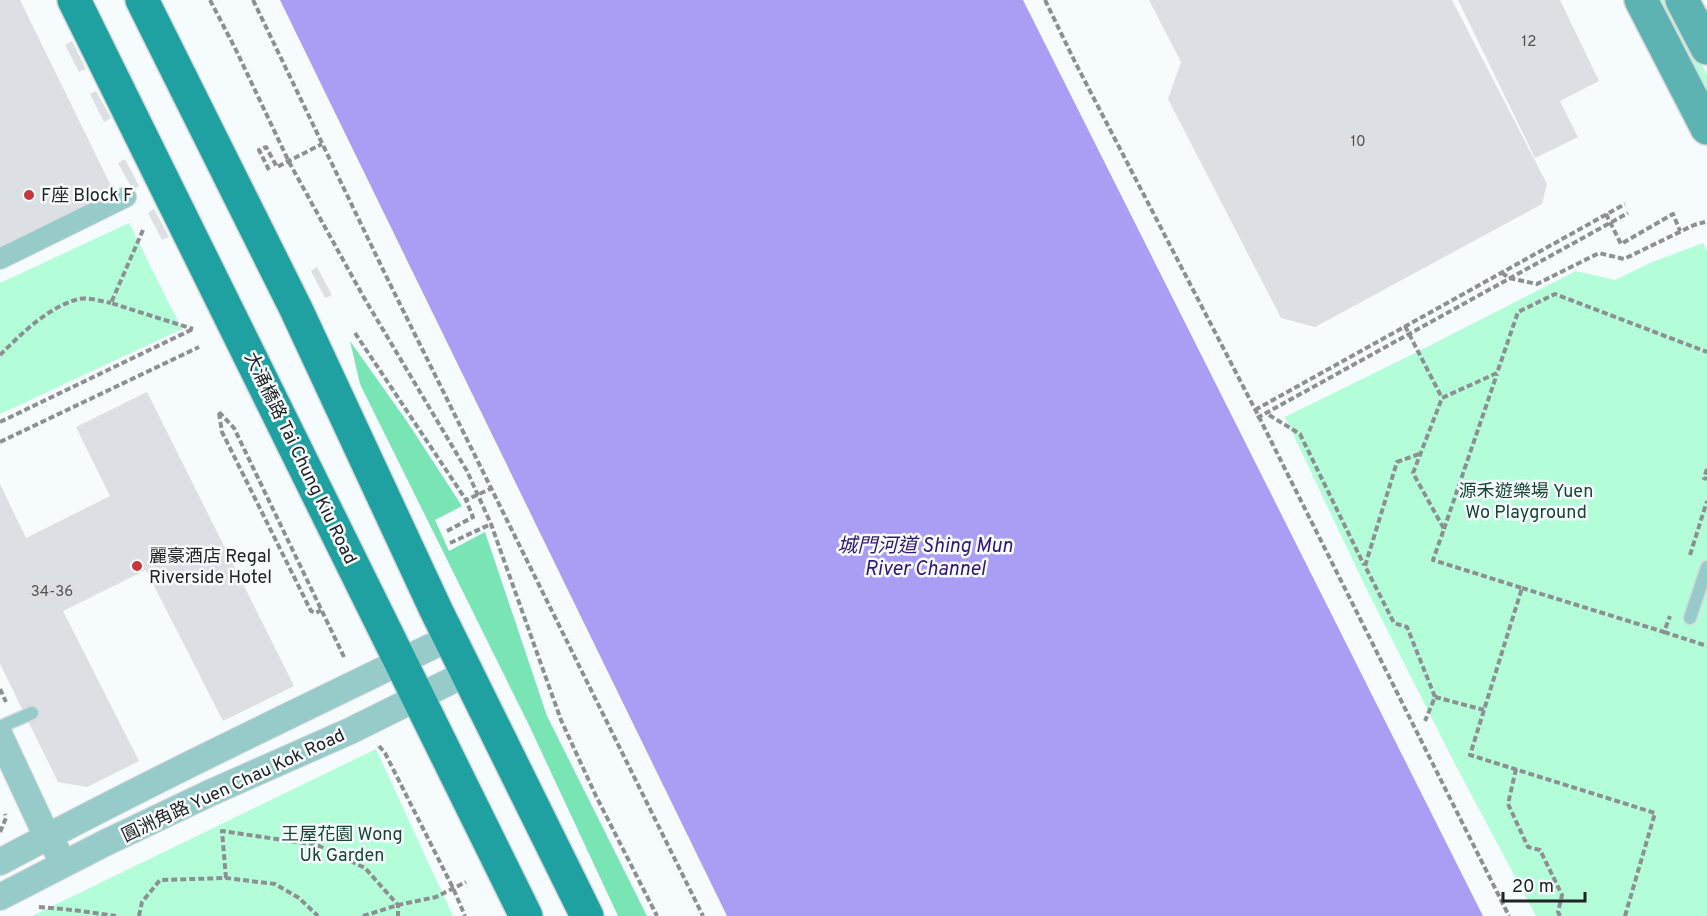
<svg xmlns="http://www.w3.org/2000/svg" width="1707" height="916" font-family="Overpass,'Noto Sans TC',sans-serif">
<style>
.green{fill:#b4fdd9}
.forest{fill:#79e5b5}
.water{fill:#a99ef4}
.building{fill:#dcdfe3}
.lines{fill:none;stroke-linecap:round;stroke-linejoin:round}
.service-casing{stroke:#d4d8da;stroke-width:15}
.pedestrian-casing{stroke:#d4d8da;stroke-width:22}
.minor-casing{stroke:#d4d8da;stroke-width:28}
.secondary-casing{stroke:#d4d8da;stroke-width:36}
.primary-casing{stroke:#d4d8da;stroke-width:36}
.path{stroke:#8d9092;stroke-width:4;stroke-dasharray:6 3;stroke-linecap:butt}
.service{stroke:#96cbca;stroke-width:12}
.pedestrian{stroke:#96cbca;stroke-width:20}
.minor{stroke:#96cbca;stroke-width:26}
.secondary{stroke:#5db3b2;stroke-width:33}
.primary{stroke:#1ea1a0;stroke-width:33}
.poi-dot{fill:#c6373b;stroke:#f6fbfd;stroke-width:2}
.labels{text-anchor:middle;stroke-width:5;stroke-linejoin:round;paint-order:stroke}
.number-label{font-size:15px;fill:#505254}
.poi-label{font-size:18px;fill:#222324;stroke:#f6fbfd;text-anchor:start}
.street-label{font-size:18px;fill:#222324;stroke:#f6fbfd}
.park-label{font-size:18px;fill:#184633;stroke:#f6fbfd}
.water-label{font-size:20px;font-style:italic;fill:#351577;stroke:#f6fbfd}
</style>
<rect width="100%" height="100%" fill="#f6fbfd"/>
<!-- green -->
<g class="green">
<path d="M1658 0H1668L1707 75V95Z"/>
<path d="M129 223 182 329 0 414V283Z"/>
<path d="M1703 243 1707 251V916H1536L1455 764 1365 586 1285 417 1419 351 1576 271 1615 280 1650 263Z"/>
<path d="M376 749 453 916H32Z"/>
</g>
<!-- forest -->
<path class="forest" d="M350 341 406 420 462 506 435 520 449 551 485 532 547 716 647 916H618L528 723 360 384Z"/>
<!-- water -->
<path class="water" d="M280 0H1023L1483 916H727Z"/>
<!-- building -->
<g class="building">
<path d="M0 0H20L114 192 0 250Z"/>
<path d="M1149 0H1452L1547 184 1542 204 1315 327 1281 318 1168 99 1181 62Z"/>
<path d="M1458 0H1560L1599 81 1560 101 1578 137 1535 158Z"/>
<path d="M72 41 86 69 79 72 65 45Z"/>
<path d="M96 91 111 118 104 122 90 94Z"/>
<path d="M125 159 139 186 133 190 118 163Z"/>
<path d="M154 209 169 237 162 240 148 213Z"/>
<path d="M317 267 332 295 325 298 311 271Z"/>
<path d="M147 392 294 686 223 721 146 570 63 611 139 761 87 787 58 782 0 664V484L26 538 110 496 76 427Z"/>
</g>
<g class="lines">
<!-- service casing -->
<g class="service-casing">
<g id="service">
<path d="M1690 618 1707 567"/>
<path d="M0 727 32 713"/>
</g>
</g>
<!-- pedestrian casing -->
<g class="pedestrian-casing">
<path id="pedestrian" d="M0 259 126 197"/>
</g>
<!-- minor casing -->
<g class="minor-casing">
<g id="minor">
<path d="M0 736 41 824 57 851"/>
<path d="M0 862C147 783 299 711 449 638"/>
<path d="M0 897 105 843 210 793 350 731 467 673"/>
</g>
</g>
<!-- secondary casing -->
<g class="secondary-casing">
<g id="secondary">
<path d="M1641 0 1707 128"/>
<path d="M1682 0 1707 48"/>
</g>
</g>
<!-- primary casing -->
<g class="primary-casing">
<g id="primary">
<path d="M74 0 526 916"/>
<path d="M142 0 296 309 436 610 587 916"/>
</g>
</g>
<!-- path -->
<g class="path">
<path d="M210 0 236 50 289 162 363 296 467 471 491 524 561 720 596 796 657 916"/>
<path d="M253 0 388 280 703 916"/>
<path d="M1045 0 1075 62 1259 417 1509 916"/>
<path d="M269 170 259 150 266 147 277 167 322 144"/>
<path d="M1606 214 1621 244 1673 214 1680 231"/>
<path d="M143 230 111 303 193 329"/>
<path d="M1502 273 1509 278 1537 284 1599 253 1624 259 1694 225 1705 222"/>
<path d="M1405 326 1442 398"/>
<path d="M355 333 466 500"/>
<path d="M0 355C21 334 47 308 78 299 87 297 101 301 111 303"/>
<path d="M1255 410 1625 204"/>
<path d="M219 412 234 428 345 659"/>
<path d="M219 413 222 432 308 605 311 611 316 613 321 610"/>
<path d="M1269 415 1300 434 1364 565"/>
<path d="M1257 418 1628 213"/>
<path d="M0 422 193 329"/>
<path d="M0 442 199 347"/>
<path d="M1419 454 1397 462 1365 566 1394 623 1407 627 1435 697 1425 721"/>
<path d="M1707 469 1704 478 1707 479"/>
<path d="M1444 529 1497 374"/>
<path d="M447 531 473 517 466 500 490 489"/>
<path d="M450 543 491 524"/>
<path d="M1690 555 1707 501"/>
<path d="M1522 588 1664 632 1670 616"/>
<path d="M1664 632 1707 646"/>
<path d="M0 689 6 702"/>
<path d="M1435 697 1484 710"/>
<path d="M379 746 385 753 453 888 465 916"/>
<path d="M1516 769 1508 804 1528 847 1540 850 1562 895 1558 912 1560 916"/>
<path d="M0 832 6 818 5 814"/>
<path d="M226 878 222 831 317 845 365 868 398 905V916"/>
<path d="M39 907 73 910 116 916"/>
<path d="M139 916 142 902 160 880 226 878 275 884 299 898 318 916"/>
<path d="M363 916 398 905 436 897 466 882"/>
<path d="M1625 916 1655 813 1470 755 1522 588 1433 560 1444 529 1413 473 1442 398 1497 373 1518 312 1555 294 1707 352"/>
</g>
<!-- service -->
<use href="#service" class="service"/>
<!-- pedestrian -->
<use href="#pedestrian" class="pedestrian"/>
<!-- minor -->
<use href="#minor" class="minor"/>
<!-- secondary -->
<use href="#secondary" class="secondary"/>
<!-- primary -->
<use href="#primary" class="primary"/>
</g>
<!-- markers -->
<g class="poi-dot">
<circle cx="29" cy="195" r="6"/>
<circle cx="137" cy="566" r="6"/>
</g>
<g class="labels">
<!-- number labels -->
<g class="number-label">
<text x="1529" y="46">12</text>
<text x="1358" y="146">10</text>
<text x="52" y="596">34-36</text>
</g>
<!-- poi labels -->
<g class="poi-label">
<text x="41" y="201">F座 Block F</text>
<text x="149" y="562">麗豪酒店 Regal<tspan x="149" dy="21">Riverside Hotel</tspan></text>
</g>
<!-- street labels -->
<g class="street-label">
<text transform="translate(301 458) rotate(64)" y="6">大涌橋路 Tai Chung Kiu Road</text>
<text transform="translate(233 785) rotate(-25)" y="6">圓洲角路 Yuen Chau Kok Road</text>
</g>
<!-- park labels -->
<g class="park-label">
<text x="1526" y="497">源禾遊樂場 Yuen<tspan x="1526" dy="21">Wo Playground</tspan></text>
<text x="342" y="840">王屋花園 Wong<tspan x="342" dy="21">Uk Garden</tspan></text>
</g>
<!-- water labels -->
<g class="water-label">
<text x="925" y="552">城門河道 Shing Mun<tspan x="925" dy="23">River Channel</tspan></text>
</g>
</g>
<!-- scale -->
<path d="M1503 892v9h82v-9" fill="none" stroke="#222324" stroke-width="3"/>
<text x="1512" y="892" font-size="18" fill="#222324" stroke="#f6fbfd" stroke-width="4.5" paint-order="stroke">20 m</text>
</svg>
